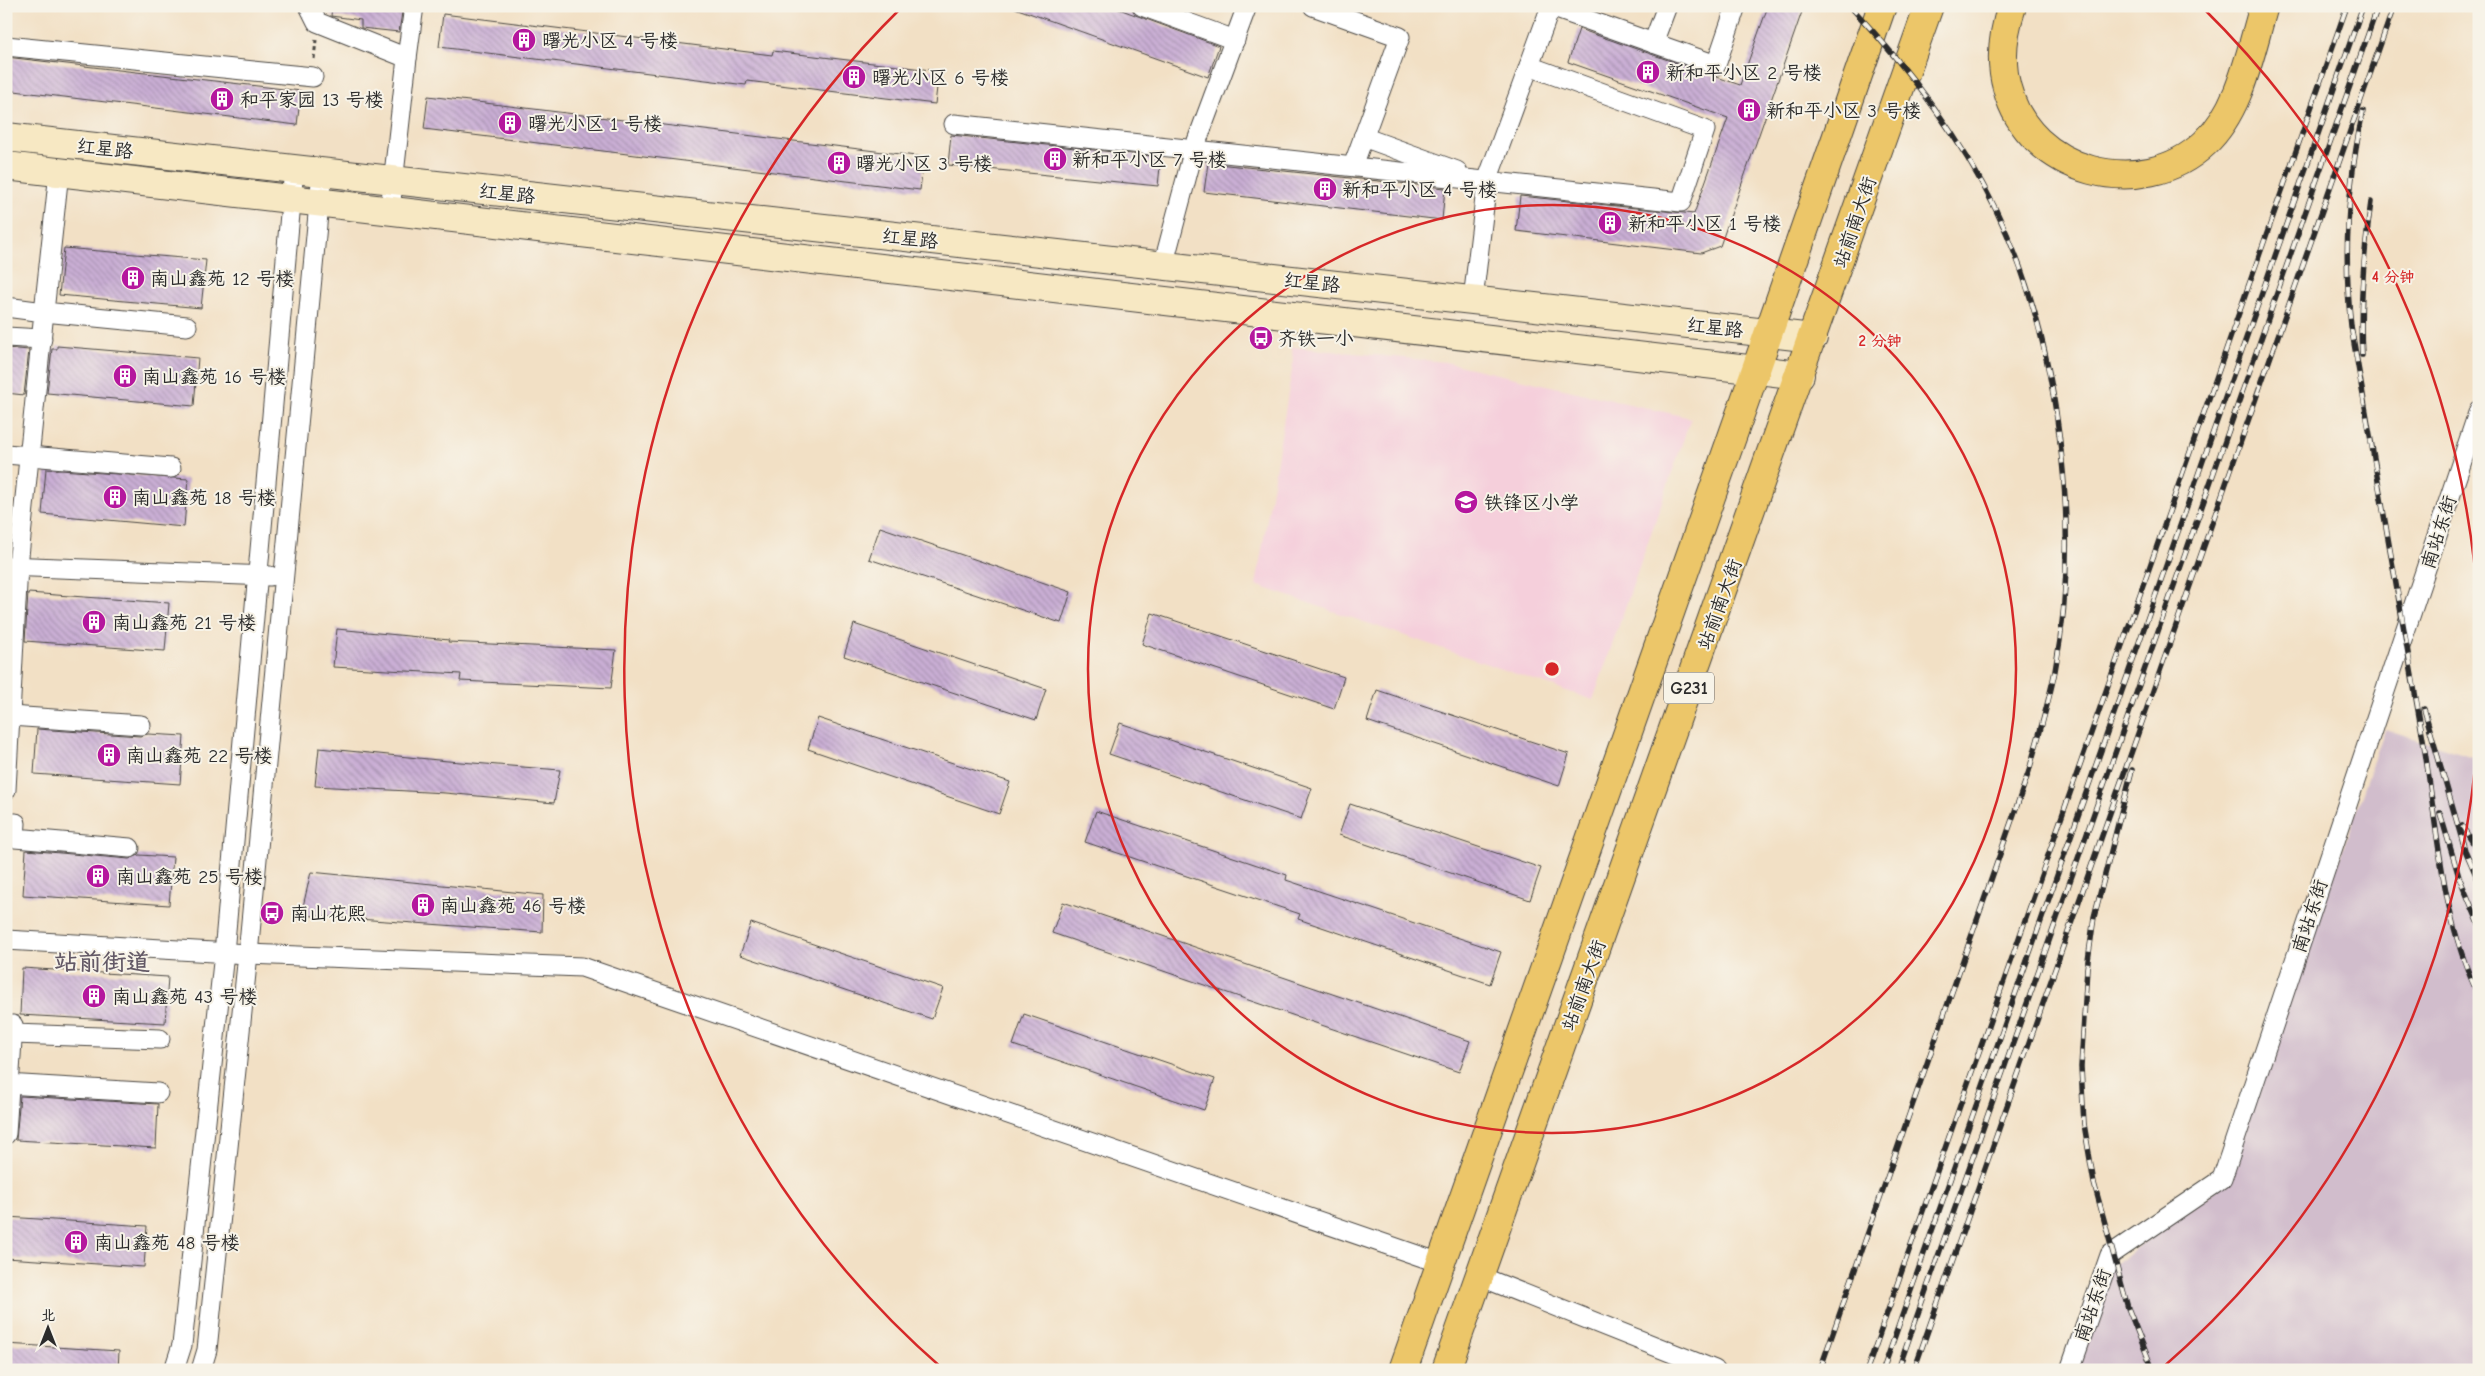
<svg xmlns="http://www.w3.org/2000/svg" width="2485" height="1376" font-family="'Comic Neue','LXGW WenKai TC',sans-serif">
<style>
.built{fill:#f5cfdb}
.industrial{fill:#d1bdcc}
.building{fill:url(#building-back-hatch)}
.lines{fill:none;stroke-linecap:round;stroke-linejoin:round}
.street-casing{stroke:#494642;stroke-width:21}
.secondary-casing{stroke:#494642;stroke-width:30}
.primary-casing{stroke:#494642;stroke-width:30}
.highway-casing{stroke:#494642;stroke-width:30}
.path{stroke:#494642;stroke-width:3;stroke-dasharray:4 4;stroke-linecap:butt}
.street{stroke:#fff;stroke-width:19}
.secondary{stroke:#f7e8c3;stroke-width:28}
.primary{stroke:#ecc669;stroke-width:28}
.highway{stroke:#ecc669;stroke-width:28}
.rail-casing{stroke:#2b2b2b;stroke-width:5.5}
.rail{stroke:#f7f3e8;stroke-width:4;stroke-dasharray:11;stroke-linecap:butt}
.ring{fill:none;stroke:#d62828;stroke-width:2.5}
.labels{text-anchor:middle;stroke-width:4;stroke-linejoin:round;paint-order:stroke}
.shield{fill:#f7f3e8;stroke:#686764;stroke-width:1}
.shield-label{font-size:18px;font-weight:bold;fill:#2b2b2b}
.poi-label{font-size:19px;fill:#2b2b2b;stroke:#f7f3e8;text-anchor:start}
.street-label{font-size:19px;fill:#2b2b2b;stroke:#f7f3e8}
.district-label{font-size:24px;font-weight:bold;fill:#635966;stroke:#f7f3e8}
.centre{fill:#d62828;stroke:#f7f3e8;stroke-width:2.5}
.ring-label{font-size:15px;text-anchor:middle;font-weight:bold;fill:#d62828;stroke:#f7f3e8;stroke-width:4;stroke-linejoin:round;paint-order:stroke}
</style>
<defs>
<pattern id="building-back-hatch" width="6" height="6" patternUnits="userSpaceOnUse" patternTransform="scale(1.25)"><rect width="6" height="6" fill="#caafd5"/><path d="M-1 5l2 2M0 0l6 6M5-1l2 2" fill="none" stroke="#a48fad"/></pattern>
</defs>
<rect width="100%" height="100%" fill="#f7f3e8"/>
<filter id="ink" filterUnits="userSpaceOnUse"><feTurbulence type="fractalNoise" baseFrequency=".02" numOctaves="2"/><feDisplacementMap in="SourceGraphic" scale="10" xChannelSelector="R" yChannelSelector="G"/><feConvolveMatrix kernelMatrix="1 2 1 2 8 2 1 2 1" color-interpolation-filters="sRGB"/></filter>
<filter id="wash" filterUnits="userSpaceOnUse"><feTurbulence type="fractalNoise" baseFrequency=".0096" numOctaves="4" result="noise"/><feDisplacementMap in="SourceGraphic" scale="20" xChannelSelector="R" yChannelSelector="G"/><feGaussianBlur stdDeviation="1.12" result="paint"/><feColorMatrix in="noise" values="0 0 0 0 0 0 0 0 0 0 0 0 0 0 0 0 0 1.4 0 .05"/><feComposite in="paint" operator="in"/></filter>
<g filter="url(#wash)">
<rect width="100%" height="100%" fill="#f2e0c5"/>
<!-- built -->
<path class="built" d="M1292 347 1445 362 1691 418 1593 700 1256 585 1293 364Z"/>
<!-- industrial -->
<path class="industrial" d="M2385 729 2476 758 2479 770V1370H2077L2111 1267 2225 1183Z"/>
<g id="blocks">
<!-- building -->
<g class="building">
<path d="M332 6H403L399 32 361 28V20L331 16Z"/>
<path d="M1015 6H1111L1219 46 1208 77 1015 8Z"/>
<path d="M1768 6H1804L1720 246 1701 253 1516 231 1520 196 1694 214 1728 118 1568 62 1579 29 1740 85Z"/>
<path d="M443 14 772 55 773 51 939 71 935 104 747 81 746 85 439 47Z"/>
<path d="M6 57 301 91 297 125 6 90Z"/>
<path d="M428 96 924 157 920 190 424 129Z"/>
<path d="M951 135 1161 157 1158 186 948 165Z"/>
<path d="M1208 163 1445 188 1442 220 1204 192Z"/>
<path d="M64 248 206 260 201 308 59 295Z"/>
<path d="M57 346 198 358 194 406 47 393 52 349H57Z"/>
<path d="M6 348 29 350 24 395 6 393Z"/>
<path d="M46 469 188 479 184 527 42 514Z"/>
<path d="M880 527 1071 592 1061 623 869 559Z"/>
<path d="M28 593 169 603 165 651 25 641Z"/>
<path d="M1152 613 1344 677 1334 709 1142 644Z"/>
<path d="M854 624 1046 689 1036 720 844 656Z"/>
<path d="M337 629 449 640 448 642 616 650 611 688 460 681 461 674 333 667Z"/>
<path d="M1377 690 1569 754 1559 786 1367 721Z"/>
<path d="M818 718 1010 782 999 814 808 749Z"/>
<path d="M1120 723 1312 788 1301 819 1109 754Z"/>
<path d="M37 729 140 736 148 734 184 736 180 784 34 774Z"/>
<path d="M319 748 448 761 560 770 554 803 445 793 315 786Z"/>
<path d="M1350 804 1541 868 1530 900 1339 835Z"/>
<path d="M1096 811 1287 875 1286 880 1501 952 1490 984 1298 919 1300 914 1085 842Z"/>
<path d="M26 850 129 859 139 855 173 857 169 905 23 895Z"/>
<path d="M311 872 543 895 542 932 301 915Z"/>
<path d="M1063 902 1470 1041 1459 1072 1052 933Z"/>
<path d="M751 923 943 988 932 1019 740 955Z"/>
<path d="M22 968 168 977 165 1023 20 1015Z"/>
<path d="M1024 1014 1215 1079 1204 1110 1013 1045Z"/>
<path d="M20 1096 158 1104 156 1148 16 1140Z"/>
<path d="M7 1217 147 1226 144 1267 6 1258Z"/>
<path d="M6 1344 119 1351 118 1370H6Z"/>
</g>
</g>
</g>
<g filter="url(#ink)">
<use href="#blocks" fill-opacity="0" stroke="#494642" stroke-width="1"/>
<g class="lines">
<!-- street casing -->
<g class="street-casing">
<g id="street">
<path d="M309 6 317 22 407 58 390 210"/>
<path d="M1142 6 1235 40"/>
<path d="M1313 6 1400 37 1353 166"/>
<path d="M1551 7 1716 65 1736 6"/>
<path d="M1653 43 1667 6"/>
<path d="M6 46 313 77"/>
<path d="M407 58 414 6"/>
<path d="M954 124 1681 202 1705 130 1529 66"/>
<path d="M1363 137 1457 171"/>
<path d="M59 172 44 312 187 326"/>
<path d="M1163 266 1194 149 1247 6"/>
<path d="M1473 300 1487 181 1551 6"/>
<path d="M6 307 44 312 18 566 6 790"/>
<path d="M6 337 42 339"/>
<path d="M6 454 171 468"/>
<path d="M6 566 270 576"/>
<path d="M10 716 141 725"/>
<path d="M6 823H16L15 838 130 848"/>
<path d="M6 940 248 954 582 967 1440 1263"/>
<path d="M13 1034 160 1039"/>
<path d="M6 1084 158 1093"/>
<path d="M6 1134 13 1025H10"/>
<path d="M1479 1276 1715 1370"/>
<path d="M174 1370 182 1345 224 953 294 169"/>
<path d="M201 1370 207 1350 248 954 322 172"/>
<path d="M2070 1370 2110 1255 2222 1179 2479 410"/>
</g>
</g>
<!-- secondary casing -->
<g class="secondary-casing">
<g id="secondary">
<path d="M6 137 1813 338"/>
<path d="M6 166 1800 375"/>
</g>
</g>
<!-- primary casing -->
<g class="primary-casing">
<path id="primary" d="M2012 6C2003 33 1999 60 2007 88 2029 173 2142 203 2205 143 2241 109 2250 52 2264 6"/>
</g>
<!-- highway casing -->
<g class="highway-casing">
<g id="highway">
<path d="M1403 1370 1756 369 1882 6"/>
<path d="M1446 1370 1929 6"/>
</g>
</g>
<!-- path -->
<path class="path" d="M314 59 316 40"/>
<!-- street -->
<use href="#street" class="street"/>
<!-- secondary -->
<use href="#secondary" class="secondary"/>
<!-- primary -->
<use href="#primary" class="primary"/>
<!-- highway -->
<use href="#highway" class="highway"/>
<!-- rail casing -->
<g class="rail-casing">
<g id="rail">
<path d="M2363 111C2348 182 2343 253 2351 326 2374 464 2400 601 2423 739 2437 822 2441 920 2479 996"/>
<path d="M2362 355C2359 303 2364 252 2371 202"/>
<path d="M2424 709 2465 850 2479 882"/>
<path d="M2132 770 2094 917 2087 968 2081 1067 2084 1124 2094 1183 2128 1308 2153 1370"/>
<path d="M2440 813 2459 877 2479 924"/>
<path d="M2462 826 2479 852"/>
<path d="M1820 1370 2029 771C2038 738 2048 705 2055 671 2082 528 2059 338 1995 208 1959 135 1906 66 1850 6"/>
<path d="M1867 1370 2347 6"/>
<path d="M1883 1370 2363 6"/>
<path d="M1898 1370 2378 6"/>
<path d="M1914 1370 2394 6"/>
</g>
</g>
<!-- rail -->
<use href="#rail" class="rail"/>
</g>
</g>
<!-- distance rings -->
<g class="ring">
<circle cx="1552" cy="669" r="464"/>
<path d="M2479 718A928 928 0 0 1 2161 1369M943 1369A928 928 0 0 1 902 7M2202 7A928 928 0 0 1 2479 620"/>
</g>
<!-- icons -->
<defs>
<g id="building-disc" transform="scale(1.25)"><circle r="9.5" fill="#b5179e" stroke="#f7f3e8"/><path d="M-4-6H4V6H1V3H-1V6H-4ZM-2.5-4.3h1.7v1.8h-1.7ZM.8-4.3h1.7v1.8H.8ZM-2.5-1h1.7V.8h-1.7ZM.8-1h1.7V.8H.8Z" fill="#fff"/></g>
<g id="bus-disc" transform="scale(1.25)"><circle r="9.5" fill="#b5179e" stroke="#f7f3e8"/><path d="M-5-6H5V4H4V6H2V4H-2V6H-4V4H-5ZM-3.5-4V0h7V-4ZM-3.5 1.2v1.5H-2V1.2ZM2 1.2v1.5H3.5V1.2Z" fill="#fff"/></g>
<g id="school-disc" transform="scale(1.25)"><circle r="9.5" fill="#b5179e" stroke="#f7f3e8"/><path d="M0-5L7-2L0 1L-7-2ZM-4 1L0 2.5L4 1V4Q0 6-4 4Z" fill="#fff"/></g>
</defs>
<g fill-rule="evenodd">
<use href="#building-disc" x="524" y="40"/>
<use href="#building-disc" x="1648" y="72"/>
<use href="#building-disc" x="854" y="77"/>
<use href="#building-disc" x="222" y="99"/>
<use href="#building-disc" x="1749" y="110"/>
<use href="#building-disc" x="510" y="123"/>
<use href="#building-disc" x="1055" y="159"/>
<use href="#building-disc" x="839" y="163"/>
<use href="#building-disc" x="1325" y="189"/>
<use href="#building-disc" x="1610" y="223"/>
<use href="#building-disc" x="133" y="278"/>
<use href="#bus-disc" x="1261" y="338"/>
<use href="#building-disc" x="125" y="376"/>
<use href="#building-disc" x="115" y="497"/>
<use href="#school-disc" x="1466" y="502"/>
<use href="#building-disc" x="94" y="622"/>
<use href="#building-disc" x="109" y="755"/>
<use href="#building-disc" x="98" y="876"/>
<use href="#building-disc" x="423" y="905"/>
<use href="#bus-disc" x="272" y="913"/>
<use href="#building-disc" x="94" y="996"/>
<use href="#building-disc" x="76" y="1242"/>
</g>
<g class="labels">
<!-- shield labels -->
<rect class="shield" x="1664" y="672.5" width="50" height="31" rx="4"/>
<g class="shield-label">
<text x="1689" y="694">G231</text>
</g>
<!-- poi labels -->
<g class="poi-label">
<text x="542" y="47">曙光小区 4 号楼</text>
<text x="1666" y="79">新和平小区 2 号楼</text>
<text x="872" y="84">曙光小区 6 号楼</text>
<text x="240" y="106">和平家园 13 号楼</text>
<text x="1766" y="117">新和平小区 3 号楼</text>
<text x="528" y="130">曙光小区 1 号楼</text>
<text x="1072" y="166">新和平小区 7 号楼</text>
<text x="856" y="170">曙光小区 3 号楼</text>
<text x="1342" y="196">新和平小区 4 号楼</text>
<text x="1628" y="230">新和平小区 1 号楼</text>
<text x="150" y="285">南山鑫苑 12 号楼</text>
<text x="1278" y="345">齐铁一小</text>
<text x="142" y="383">南山鑫苑 16 号楼</text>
<text x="132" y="504">南山鑫苑 18 号楼</text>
<text x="1484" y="509">铁锋区小学</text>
<text x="112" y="629">南山鑫苑 21 号楼</text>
<text x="126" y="762">南山鑫苑 22 号楼</text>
<text x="116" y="883">南山鑫苑 25 号楼</text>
<text x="440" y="912">南山鑫苑 46 号楼</text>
<text x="290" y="920">南山花熙</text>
<text x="112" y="1003">南山鑫苑 43 号楼</text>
<text x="94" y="1249">南山鑫苑 48 号楼</text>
</g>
<!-- street labels -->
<g class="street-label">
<text transform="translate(105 148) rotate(6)" y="7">红星路</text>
<text transform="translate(507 193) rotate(6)" y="7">红星路</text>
<text transform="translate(1854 222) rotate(-71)" y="7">站前南大街</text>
<text transform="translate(910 238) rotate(6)" y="7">红星路</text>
<text transform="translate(1312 282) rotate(6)" y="7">红星路</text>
<text transform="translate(1715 327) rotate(6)" y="7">红星路</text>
<text transform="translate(2438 532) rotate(-72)" y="7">南站东街</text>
<text transform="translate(1719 604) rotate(-70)" y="7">站前南大街</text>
<text transform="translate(2309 916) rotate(-72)" y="7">南站东街</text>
<text transform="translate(1583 985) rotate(-70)" y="7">站前南大街</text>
<text transform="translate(2092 1305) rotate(-71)" y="7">南站东街</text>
</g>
<!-- district labels -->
<g class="district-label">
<text x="102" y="970">站前街道</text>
</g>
</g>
<circle cx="1552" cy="669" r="8" class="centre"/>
<g class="ring-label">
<text x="2393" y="282">4 分钟</text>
<text x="1880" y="346">2 分钟</text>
</g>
<!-- margin -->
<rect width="2485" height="1376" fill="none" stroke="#f7f3e8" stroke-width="25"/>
<!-- north arrow -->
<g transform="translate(48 1328)" stroke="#f7f3e8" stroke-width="4" paint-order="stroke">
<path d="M0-4L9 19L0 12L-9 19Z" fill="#2b2b2b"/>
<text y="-8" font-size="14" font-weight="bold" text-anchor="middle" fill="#2b2b2b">北</text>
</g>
</svg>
